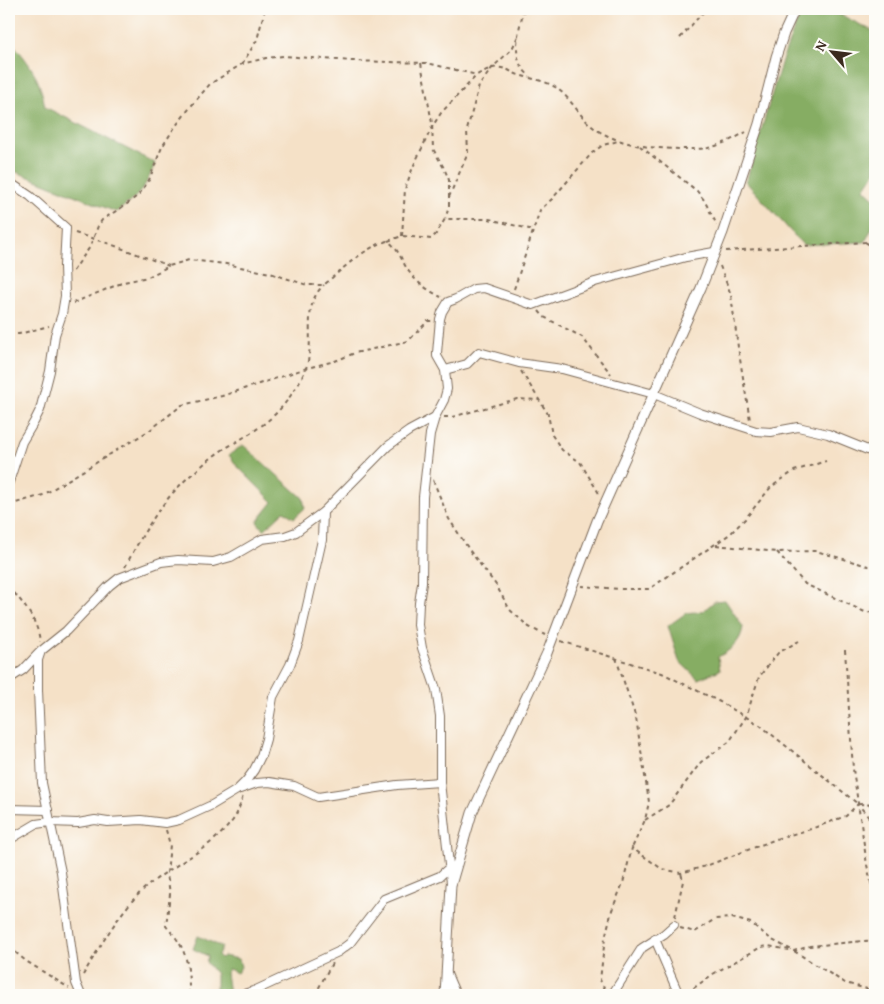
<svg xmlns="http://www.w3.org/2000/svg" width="884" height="1004" font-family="'Gentium Book Plus',serif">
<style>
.forest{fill:#86ad63;stroke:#606c40}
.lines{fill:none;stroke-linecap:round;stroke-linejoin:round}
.minor-casing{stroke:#7c6a59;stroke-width:10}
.tertiary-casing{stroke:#7c6a59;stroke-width:11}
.path{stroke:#7c6a59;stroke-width:2;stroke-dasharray:4 4;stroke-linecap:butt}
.minor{stroke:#fff;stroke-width:8}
.tertiary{stroke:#fff;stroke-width:9}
</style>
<rect width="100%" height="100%" fill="#fdfcf7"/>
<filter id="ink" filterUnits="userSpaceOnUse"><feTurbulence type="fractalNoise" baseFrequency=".02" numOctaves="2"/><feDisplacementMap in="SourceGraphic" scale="10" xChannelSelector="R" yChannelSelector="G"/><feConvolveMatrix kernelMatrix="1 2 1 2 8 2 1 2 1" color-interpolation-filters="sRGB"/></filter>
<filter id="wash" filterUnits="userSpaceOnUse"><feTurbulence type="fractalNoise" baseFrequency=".0096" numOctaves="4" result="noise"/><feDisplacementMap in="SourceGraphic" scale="20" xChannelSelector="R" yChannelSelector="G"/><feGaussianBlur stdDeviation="1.12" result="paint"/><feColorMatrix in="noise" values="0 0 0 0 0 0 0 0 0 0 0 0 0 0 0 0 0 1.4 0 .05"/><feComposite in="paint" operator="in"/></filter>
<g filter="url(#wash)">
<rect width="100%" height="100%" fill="#f5e1c7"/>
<!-- forest -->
<g class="forest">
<path d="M802 9H836L835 12 875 32V172L864 189 875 199V222L865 242 803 245 746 182 782 60Z"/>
<path d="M9 40C29 61 40 78 45 107L155 163C146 188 138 197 116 212L9 169Z"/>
<path d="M243 445 303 498 305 508 294 518 284 511 264 530 257 522 273 502 237 466 229 455Z"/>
<path d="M725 600 743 627C741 642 731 650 718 657L720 670 698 679 679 661 668 626 686 613 703 611 715 601Z"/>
<path d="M198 936 222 947 218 955 221 958 223 956 239 959 241 967 237 973 229 969 226 973 229 994H216V974L206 962 208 956 193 949Z"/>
</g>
</g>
<g filter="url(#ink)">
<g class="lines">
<!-- minor casing -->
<g class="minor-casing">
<g id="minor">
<path d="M9 182 30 196 66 228 64 266 65 296 62 314 55 335 50 371 40 410 34 422 22 442 9 482"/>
<path d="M445 370 467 364 479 352 519 363 562 369 654 394 700 413 756 431 771 432 798 427 828 434 875 453"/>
<path d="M9 679 23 670 39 653"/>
<path d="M240 789 257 783 269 782 294 786 318 797 397 785 440 782"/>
<path d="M9 809 48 810"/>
<path d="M9 840 36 824 50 822 78 823 95 820 108 822 141 820 165 823 179 820 212 805 237 790 246 781 254 770 261 756 266 739 273 697 290 665 299 641 322 540 323 512 388 446 409 431 435 417"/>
<path d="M451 883 440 782V716L436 689 422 648 418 625 419 603 422 583 423 497 430 434 435 417 444 400 447 389 445 370 437 356V353L440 319 442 312 448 302 456 299 474 289 484 288 533 305 595 282 686 257 714 252"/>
<path d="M655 939 679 995"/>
<path d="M447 974 456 995"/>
<path d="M81 995 76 983 61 872 42 783 38 690V660L41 651 66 631 109 586 119 578 161 562 178 560 213 562 231 557 262 539 285 536 296 532 323 512"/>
<path d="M241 995 256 990 338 952 350 943 384 899 440 876 451 866"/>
<path d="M612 995 642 948 664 934 674 925"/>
</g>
</g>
<!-- tertiary casing -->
<g class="tertiary-casing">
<path id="tertiary" d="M445 995 451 885 472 813 547 653 597 521 701 288 723 232 759 124 776 57 784 33 795 9"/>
</g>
<!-- path -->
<g class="path">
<path d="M524 9C520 25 513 48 520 64 522 69 527 73 530 77"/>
<path d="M680 38 706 9"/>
<path d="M421 63 432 123 433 149 444 168 449 180V207L445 219"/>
<path d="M242 64 257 40 265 9"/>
<path d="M640 146 697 191 704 200 717 225"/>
<path d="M449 197 468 153 467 130 479 86 492 68 512 49 518 36"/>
<path d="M75 233 110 244 169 266"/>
<path d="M402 236 405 189 413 167 432 127 441 113 477 75"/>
<path d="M388 241 402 236 431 239 436 234 445 219H489L533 230"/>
<path d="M865 242 875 248"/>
<path d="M726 251 865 242 875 239"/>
<path d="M720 266 731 295 738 347 750 420"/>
<path d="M73 271 90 247 98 226 102 220 130 202 140 193 149 180 162 147 175 127 192 105 210 84 242 64 266 58 283 56 352 61 427 63 477 75C486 70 495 65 505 69 510 70 514 74 519 75 531 79 544 80 555 87 572 98 580 119 597 130 624 147 658 149 689 149 695 149 702 149 708 148 721 145 734 139 746 132"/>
<path d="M514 289 540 210 552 199 592 153 603 145 618 141"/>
<path d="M73 303 124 282 148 277 169 266 189 260 226 264 270 273 307 285H324C343 268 363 249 387 241 398 246 402 263 410 273 418 284 430 291 441 297"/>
<path d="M539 311 544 317 582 337 611 374"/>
<path d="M9 334H19L49 326"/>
<path d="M521 371 548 414 552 435 562 450 580 462 600 495"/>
<path d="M444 417H452L517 399 539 400"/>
<path d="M433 480 449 519 470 551 496 585 510 610 529 627 545 635"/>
<path d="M9 505 43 495 150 430 182 405 222 396 307 368 335 361 355 353 408 341 428 321H433"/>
<path d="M716 545 777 552 816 551 875 568"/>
<path d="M777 552 805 584 867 613 875 610"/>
<path d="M125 567C145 530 163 497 197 470 205 463 214 455 224 449 251 433 273 422 291 395 296 387 303 377 306 368 316 341 300 306 324 285"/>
<path d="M581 586 620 589H649L730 534 745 519 771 487 794 471 826 461"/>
<path d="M9 587C23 603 38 620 40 642"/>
<path d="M561 641 662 673 720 702 760 725 858 804 875 805"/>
<path d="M845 650 853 769 867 865 875 900"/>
<path d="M616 658 636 718 649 802 645 820 632 848"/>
<path d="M645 820 669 805 701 762 729 742 746 717 759 677 778 653 799 641"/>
<path d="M166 830 170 845 167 873 170 894 166 926C169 930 173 934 176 938 189 956 189 974 189 995"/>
<path d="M675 917 683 881 681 873"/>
<path d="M680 928 695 932 715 919 732 918 751 923 772 940 794 951 845 983 867 989 875 995"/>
<path d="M9 947 26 961 69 988"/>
<path d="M83 975C98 950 114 921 134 899 162 867 207 855 233 820 238 814 240 804 243 796"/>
<path d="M605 989 600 980 605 938 612 910 623 883 632 848 662 869 681 873 706 866 779 838 811 829 846 816 858 804 875 825"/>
<path d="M687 993 713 974 761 947 768 946 794 951 810 946 875 940"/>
<path d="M315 995 332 963"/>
</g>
<!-- minor -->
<use href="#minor" class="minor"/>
<!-- tertiary -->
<use href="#tertiary" class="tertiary"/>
</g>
</g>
<!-- margin -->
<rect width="884" height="1004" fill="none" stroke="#fdfcf7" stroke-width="30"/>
<!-- north arrow -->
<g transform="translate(832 52) rotate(298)" stroke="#fdfcf7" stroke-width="4" paint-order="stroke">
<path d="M0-4L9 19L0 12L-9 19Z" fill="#3b2a1e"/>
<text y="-8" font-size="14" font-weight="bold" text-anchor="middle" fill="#3b2a1e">N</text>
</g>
</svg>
